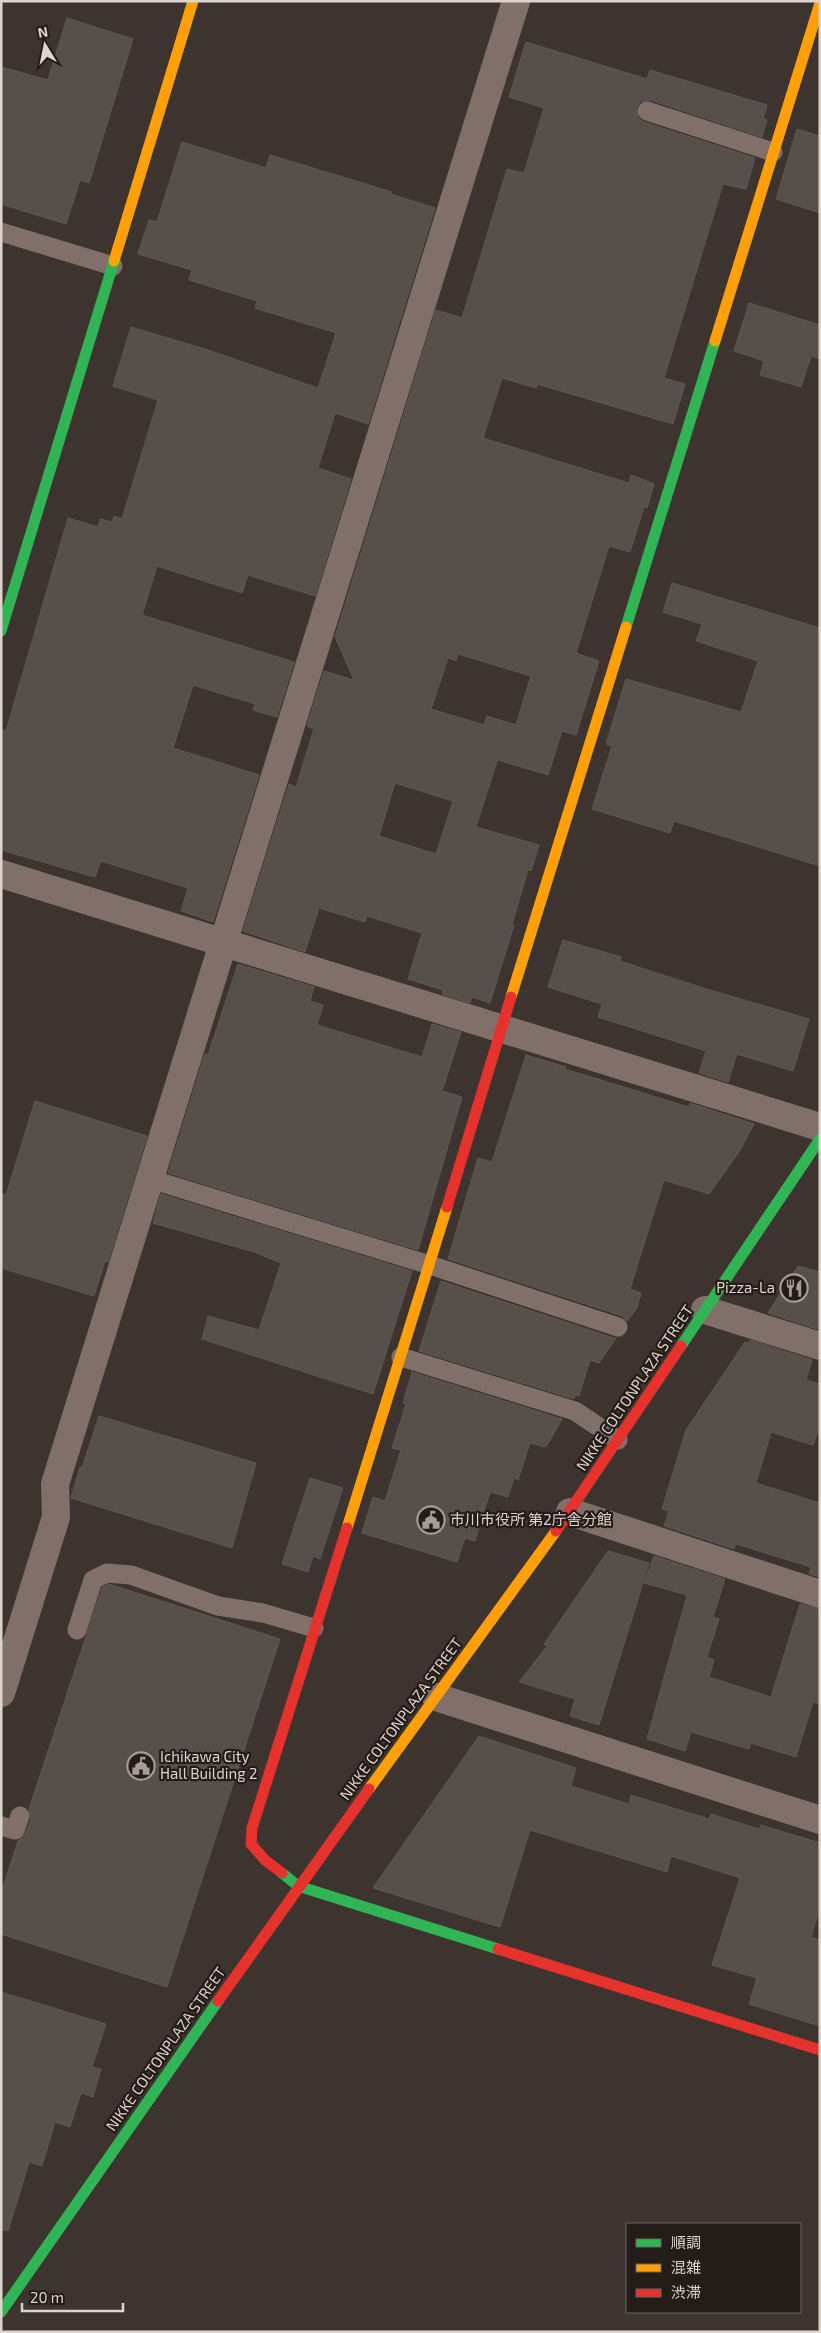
<svg xmlns="http://www.w3.org/2000/svg" width="821" height="2333" font-family="'Exo 2','Noto Sans JP',sans-serif">
<style>
.building{fill:#564f4a;stroke:#5f5852;fill-rule:evenodd}
.lines{fill:none;stroke-linecap:round;stroke-linejoin:round}
.lane{stroke:#807069;stroke-width:19}
.street{stroke:#807069;stroke-width:28}
.fast{stroke:#30b455;stroke-width:11}
.slow{stroke:#ff9f0a;stroke-width:11}
.jam{stroke:#e5322d;stroke-width:11}
.labels{text-anchor:middle;stroke-width:4.5;stroke-linejoin:round;paint-order:stroke}
.poi-label{font-size:15px;fill:#dfd3ce;stroke:#241c18;text-anchor:start}
.street-label{font-size:15px;fill:#dfd3ce;stroke:#241c18}
</style>
<rect width="100%" height="100%" fill="#3e342f"/>
<!-- building -->
<g class="building">
<path d="M67 18 133 39 89 183 80 180 66 224 1 204V67L48 80Z"/>
<path d="M526 42 647 79 650 70 767 105 763 119 767 120 762 137 650 100 640 102 636 108 638 118 644 122 755 158 746 189 723 184 664 378 685 384 673 424 537 384 536 388 502 378 483 438 629 483 631 475 654 484 647 508 644 507 630 552 609 546 576 653 599 661 576 735 562 731 548 775 498 760 497 761 476 827 539 845 531 871 528 870 512 924 514 925 490 1003 472 997 470 1003 442 994 443 990 408 979 422 933 367 916 365 922 319 908 305 952 243 931 289 784 296 787 314 729 307 726 324 671 354 680 335 637 436 310 462 318 507 169 524 173 544 108 509 97ZM458 654 531 676 516 725 487 716 484 725 431 709 448 658 456 661ZM395 783 453 801 436 854 379 836Z"/>
<path d="M797 129 820 136V213L776 199Z"/>
<path d="M182 142 266 168 270 155 392 192 391 194 435 208 368 424 335 413 318 468 351 479 315 596 248 575 242 593 157 566 142 615 294 662 277 717 253 710 255 704 193 685 173 748 259 775 213 922 181 911 188 888 101 861 95 877 1 850V730L6 731 68 518 98 527 100 519 112 522 114 516 122 519 158 400 113 386 131 327 208 350 318 388 336 333 255 308 257 301 189 280 192 270 138 254 149 220 157 222Z"/>
<path d="M749 303 820 325V359L811 356 801 387 760 375 764 361 734 351Z"/>
<path d="M672 583 820 628V866L674 821 670 833 592 809 612 746 606 744 626 679 741 712 758 661 696 641 702 624 663 612Z"/>
<path d="M563 940 621 957 620 961 700 987 809 1019 793 1071 737 1054 728 1082 699 1073 706 1051 598 1017 602 1004 548 987Z"/>
<path d="M238 964 314 987 310 1001 323 1005 317 1025 422 1057 432 1024 461 1032 442 1091 462 1097 418 1250 168 1173 205 1054 208 1055Z"/>
<path d="M526 1055 566 1067 565 1069 689 1107 690 1103 754 1124 739 1152 709 1194 664 1180 630 1289 641 1293 637 1308 627 1321 622 1316 448 1259 478 1158 492 1162Z"/>
<path d="M35 1101 147 1136 108 1262 105 1261 94 1296 1 1268V1194L6 1195Z"/>
<path d="M161 1194 412 1271 373 1394 202 1339 208 1316 259 1330 281 1263 254 1252 153 1223Z"/>
<path d="M798 1266 820 1272V1330L768 1313Z"/>
<path d="M441 1281 614 1338H616L599 1363 590 1360 579 1396 576 1395 574 1399 419 1351Z"/>
<path d="M750 1340 812 1360 806 1380 820 1384V1425L813 1445 771 1432 756 1483 820 1503V1577L809 1574 811 1567 736 1544 734 1549 664 1526 669 1511 662 1509 686 1430 745 1342 749 1343Z"/>
<path d="M412 1372 562 1419 546 1447 530 1443 518 1480 514 1478 508 1497 490 1492 475 1541 465 1538 457 1562 362 1533 373 1497 385 1501 401 1450 392 1448 406 1404 403 1403Z"/>
<path d="M99 1416 256 1463 232 1548 71 1498 80 1467 82 1468Z"/>
<path d="M310 1478 343 1488 320 1559 313 1556 308 1572 282 1564Z"/>
<path d="M608 1551 649 1563 599 1725 570 1716 575 1699 519 1682 547 1646 544 1644Z"/>
<path d="M654 1556 725 1579 713 1617 719 1619 707 1657 714 1660 709 1677 771 1697 800 1604 820 1609V1704L813 1702 796 1757 751 1743 749 1749 691 1732 685 1751 647 1739 687 1595 644 1583Z"/>
<path d="M109 1584 280 1639 167 1987 1 1934V1893L18 1841 25 1834 31 1820 29 1809 102 1588Z"/>
<path d="M479 1736 576 1768 571 1786 629 1804 631 1795 709 1819 711 1814 759 1829 761 1825 820 1843V1908L811 1937 820 1940V2026L749 2004 757 1978 712 1965 740 1878 671 1856 667 1872 530 1830 500 1927 373 1888Z"/>
<path d="M1 1992 106 2024 92 2067 101 2069 93 2097 81 2093 70 2127 55 2122 42 2166 29 2162 8 2231 1 2230Z"/>
</g>
<g class="lines">
<!-- lane -->
<g class="lane">
<path d="M647 111 773 152"/>
<path d="M1 232 113 266"/>
<path d="M150 1179 430 1265 618 1327"/>
<path d="M401 1357 575 1411 618 1440"/>
<path d="M77 1630 93 1580 107 1573 131 1575 218 1606 263 1613 314 1628"/>
<path d="M1 1826 15 1830 20 1816"/>
</g>
<!-- street -->
<g class="street">
<path d="M1 874 820 1127"/>
<path d="M705 1310 820 1346"/>
<path d="M570 1512 820 1594"/>
<path d="M1 1693 56 1517 55 1484 516 1"/>
<path d="M436 1697 820 1820"/>
</g>
<!-- fast -->
<g class="fast">
<path d="M626 627 715 341"/>
<path d="M1 631 114 261"/>
<path d="M681 1346 820 1139"/>
<path d="M282 1873 298 1886 498 1949"/>
<path d="M1 2312 218 2001"/>
</g>
<!-- slow -->
<g class="slow">
<path d="M114 261 193 1"/>
<path d="M715 341 820 3"/>
<path d="M511 997 626 627"/>
<path d="M347 1528 447 1207"/>
<path d="M369 1789 556 1531"/>
</g>
<!-- jam -->
<g class="jam">
<path d="M447 1207 511 997"/>
<path d="M556 1531 681 1346"/>
<path d="M282 1873 265 1860 251 1844 252 1828 347 1528"/>
<path d="M498 1949 820 2050"/>
<path d="M218 2001 369 1789"/>
</g>
</g>
<!-- icons -->
<defs>
<g id="restaurant-ring" transform="scale(1.4375)"><circle r="9.5" fill="#241c18" stroke="#a79b96" stroke-width="1.5"/><path d="M-5-6h1v4h1v-4h1v4h1v-4h1v5L-1.5 .5V6h-2V.5L-5-1ZM5-6V6H3V1.5H1.5Q1.5-4 5-6Z" fill="#a79b96"/></g>
<g id="civic-ring" transform="scale(1.4375)"><circle r="9.5" fill="#241c18" stroke="#a79b96" stroke-width="1.5"/><path d="M-.6-6.5H3V-4.5H.6V-3L4-1V1h2V6H-6V1h2V-1L-.6-3ZM-1.2 2.5V6h2.4V2.5Z" fill="#a79b96"/></g>
</defs>
<g fill-rule="evenodd">
<use href="#restaurant-ring" x="794" y="1288"/>
<use href="#civic-ring" x="431" y="1520"/>
<use href="#civic-ring" x="141" y="1766"/>
</g>
<g class="labels">
<!-- poi labels -->
<g class="poi-label">
<text x="775" y="1293" text-anchor="end">Pizza-La</text>
<text x="450" y="1525">市川市役所 第2庁舎分館</text>
<text x="160" y="1762">Ichikawa City<tspan x="160" dy="17">Hall Building 2</tspan></text>
</g>
<!-- street labels -->
<g class="street-label">
<text transform="translate(635 1388) rotate(-56)" y="5">NIKKE COLTONPLAZA STREET</text>
<text transform="translate(401 1719) rotate(-54)" y="5">NIKKE COLTONPLAZA STREET</text>
<text transform="translate(166 2049) rotate(-55)" y="5">NIKKE COLTONPLAZA STREET</text>
</g>
</g>
<!-- border -->
<rect width="821" height="2333" fill="none" stroke="#dfd3ce" stroke-width="5"/>
<!-- legend -->
<rect x="626" y="2223" width="175" height="90" fill="#241c18" stroke="#6f6561"/>
<rect x="636" y="2239" width="25" height="8" fill="#30b455" stroke="#6f6561"/>
<text x="671" y="2248" font-size="15" fill="#dfd3ce">順調</text>
<rect x="636" y="2264" width="25" height="8" fill="#ff9f0a" stroke="#6f6561"/>
<text x="671" y="2273" font-size="15" fill="#dfd3ce">混雑</text>
<rect x="636" y="2289" width="25" height="8" fill="#e5322d" stroke="#6f6561"/>
<text x="671" y="2298" font-size="15" fill="#dfd3ce">渋滞</text>
<!-- north arrow -->
<g transform="translate(45 45) rotate(350)" stroke="#241c18" stroke-width="4" paint-order="stroke">
<path d="M0-4L9 19L0 12L-9 19Z" fill="#dfd3ce"/>
<text y="-8" font-size="14" font-weight="bold" text-anchor="middle" fill="#dfd3ce">N</text>
</g>
<!-- scale -->
<path d="M22 2303v8h101v-8" fill="none" stroke="#dfd3ce" stroke-width="2.5"/>
<text x="30" y="2303" font-size="15" fill="#dfd3ce" stroke="#241c18" stroke-width="4" paint-order="stroke">20 m</text>
</svg>
